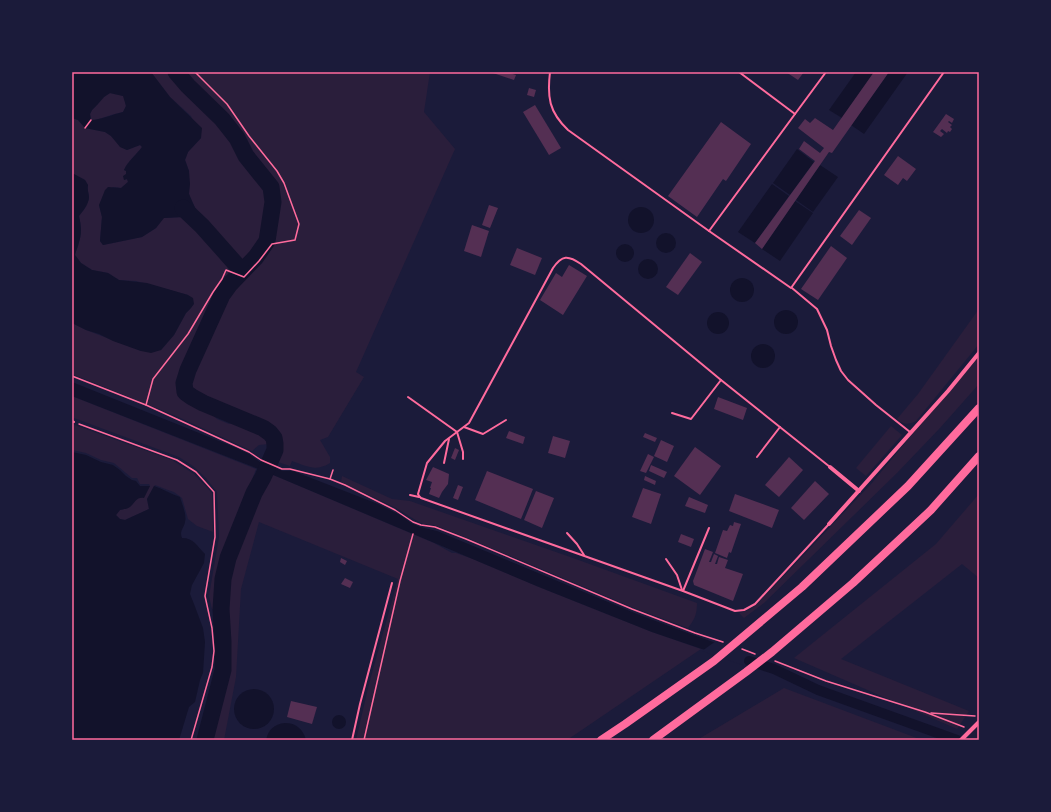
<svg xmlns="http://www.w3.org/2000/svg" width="1051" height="812" font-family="'Public Sans',sans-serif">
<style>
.green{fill:#2a1e3b}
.water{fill:#12122b;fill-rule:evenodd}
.pier{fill:#1b1b3a}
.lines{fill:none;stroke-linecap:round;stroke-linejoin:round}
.canal{stroke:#12122b;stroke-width:10}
.river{stroke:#12122b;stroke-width:17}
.building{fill:#542f53}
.path{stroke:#ff6b9d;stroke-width:1.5}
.service{stroke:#ff6b9d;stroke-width:2}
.minor{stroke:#ff6b9d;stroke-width:4}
.motorway{stroke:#ff6b9d;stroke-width:8}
.neatline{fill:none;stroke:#ff6b9d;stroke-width:1.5}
</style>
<rect width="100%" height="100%" fill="#1b1b3a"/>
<!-- green -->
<g class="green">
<path d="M151 72H174L186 86 221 119 235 138 244 157 269 188 271 202 265 240 254 257 242 268 201 221 192 201 189 194V171L185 160 188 152 201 138 191 116 170 97Z"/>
<path d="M179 72H430L424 112 455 149 356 372 364 377 328 437 320 440 330 457V463C316 472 306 466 292 461L290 466 275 461 280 445 274 433 260 423 222 409 193 396 187 391 185 382 223 297 231 285 256 259 268 242 275 202 273 187 247 154 238 137 223 117 189 84Z"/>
<path d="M110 93 124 96 126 106 123 112 111 115 96 120H91L90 114 92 110 97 105 104 97Z"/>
<path d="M72 118 78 120 85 128 105 132 111 136 121 147 127 150 140 145 142 147C136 155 128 161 124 170L126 171V174L124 180 127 179 128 182 121 188 113 187 99 205 102 217 100 241 103 245 142 237 156 228 163 218 183 217 192 224 199 227 239 271 228 282 218 300 188 365 181 384 184 394 194 402 204 407 217 419 229 424 236 422 257 427 266 433 272 442 269 444 259 445 252 451 176 416 72 374V323L86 330 141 351 161 350 174 335 186 313 191 308 188 295 136 281 119 280 108 273 92 270 81 263 75 255C76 250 78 247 79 242 82 233 81 225 79 216 83 211 88 205 89 198 89 193 87 190 88 185L85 180 72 173Z"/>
<path d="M979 309V344L916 421C908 425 904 425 897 419L918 394Z"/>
<path d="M979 357V384L940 428 897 473 764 603 744 618 739 613 749 610 755 606 872 483 918 427Z"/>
<path d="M72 396 256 469 237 520 227 554 220 582 219 604 217 610 212 609 209 596 219 537 217 492 206 478 193 466 179 457 74 418 72 410Z"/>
<path d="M72 424 172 460 194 474 212 493 213 532 197 526 188 519 182 498 174 492 168 490 155 485 147 499 149 509 125 520 120 519 116 515 120 510C131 508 129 506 136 500 140 495 145 491 150 486L149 484H140L137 478H132L114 463 101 460 86 453 72 450Z"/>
<path d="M891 426 902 435 866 476 856 468Z"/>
<path d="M271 474 434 543 452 553H456L473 559 539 587 652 632 701 649 567 740H356L369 684 398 579 259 522 241 589 236 677 224 740H207L224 670V644L222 608 224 579 229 559 242 526Z"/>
<path d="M342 476 392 499 410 501 573 558 697 603C697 614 695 619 688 628L634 608 465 537 434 525 423 524 414 519 396 508 341 482Z"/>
<path d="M979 494V578L962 564 841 659 969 711 957 729 794 658 936 544Z"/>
<path d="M784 688 922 740H697Z"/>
</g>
<!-- water -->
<g class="water">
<path d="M72 72H151L170 97 202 128 201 138 188 152 185 160 189 171 190 184 189 194 192 201 201 221 199 227 193 224 183 217 164 218 156 228 142 237 103 245 100 241 102 217 99 205 105 190 108 187 121 188 128 182 127 179 124 180 123 176 126 174V171L124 170C128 161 136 155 142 147L140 145 127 150 120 147 111 136 105 132 85 128 78 120 72 118ZM110 93 123 96 126 106 123 112C114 114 100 120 91 120L90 114 92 110 97 105 104 97Z"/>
<path d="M856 72H874L842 118 829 110Z"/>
<path d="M889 72H908L864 134 851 125Z"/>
<path d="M797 149 814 162 790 195 773 183Z"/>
<path d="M820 165 838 177 813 212 796 200Z"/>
<path d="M72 173 85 180 88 185C87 191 89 193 89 198 88 205 83 211 79 216 81 225 82 233 79 242 78 247 76 250 75 255L81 263 92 270 108 273 119 280 147 283 188 295 193 298 194 304 191 308 186 313 174 335 161 350 151 353 141 351 113 341 99 334 86 330 72 323Z"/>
<path d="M772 184 789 196 755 243 738 232Z"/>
<path d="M795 201 813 213 780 261 762 249Z"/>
<circle cx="641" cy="220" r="13"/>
<circle cx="666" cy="243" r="10"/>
<circle cx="625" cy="253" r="9"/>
<circle cx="648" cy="269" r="10"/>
<circle cx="742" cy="290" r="12"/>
<circle cx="786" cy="322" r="12"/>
<circle cx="718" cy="323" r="11"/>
<circle cx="763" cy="356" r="12"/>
<path d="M72 382 234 447 249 454 260 462 283 471H293L378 504 400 515 411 523 420 527 437 531 637 614 685 632 761 659 752 666 652 632 539 587 271 474 72 396Z"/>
<path d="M72 452 86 455 101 462 113 465 120 470 126 476 132 480 136 481 140 486H150L144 498C136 497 136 502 130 507 127 509 124 509 120 510L116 515 120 519 125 520 149 509 147 499 154 486C163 489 171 494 180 497 182 504 187 515 185 522 184 528 179 531 182 538 194 538 197 546 205 554L204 563 192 585 190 594 194 604 203 628 205 642 203 673 200 680 195 702 189 707 179 740H72Z"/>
<circle cx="254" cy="709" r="20"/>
<circle cx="339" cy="722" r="7"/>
<path d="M285 723C296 723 303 729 306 740H266C268 730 274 724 285 723Z"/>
</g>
<!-- pier -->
<path class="pier" d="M716 641 762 657 751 668 702 651Z"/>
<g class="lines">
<!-- canal -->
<path class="canal" d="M749 661 774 669 818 690 957 740"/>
<!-- river -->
<g class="river">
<path d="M176 72 188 86 222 119 237 138 246 156 271 187 273 202 267 241 256 257 230 284 222 295 188 370 184 383 185 392 192 397 203 403 263 428 270 433 274 438 275 444V450L263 477 254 493 228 558 223 579 221 609 223 642V670L205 740"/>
<path d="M183 208 202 226 242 271"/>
</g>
</g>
<!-- building -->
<g class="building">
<path d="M493 72H506L516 75 514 80 493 73Z"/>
<path d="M786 72H804L798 80Z"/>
<path d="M874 72H889L832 153 829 152 762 249 755 243 815 161 799 149 804 141 820 153 824 148 798 128 805 119 810 123 815 118 833 130Z"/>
<path d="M529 88 536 90 534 97 527 95Z"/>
<path d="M535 105 561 148 549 155 523 112Z"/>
<path d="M946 114 954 119 952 123 949 121 948 122 952 125 950 127 952 129 950 132 948 131 947 133 942 129 940 131 944 134 941 137 933 132Z"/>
<path d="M721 122 751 144 726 181 723 179 697 217 668 196Z"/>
<path d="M898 156 916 169 907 181 903 178 898 185 884 175Z"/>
<path d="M489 205 498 208 490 228 482 225Z"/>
<path d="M859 210 871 218 852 245 840 236Z"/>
<path d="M472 225 489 231 481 257 464 251Z"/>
<path d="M831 246 847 258 818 300 801 289Z"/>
<path d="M517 248 542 258 535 275 510 265Z"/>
<path d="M690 253 702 262 678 295 666 287Z"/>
<path d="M569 265 587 276 563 315 540 300 556 273 562 277Z"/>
<path d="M718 397 747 408 743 420 714 409Z"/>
<path d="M509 431 525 437 523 444 506 438Z"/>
<path d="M645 433 657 438 655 442 643 437Z"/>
<path d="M553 436 570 441 565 458 548 453Z"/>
<path d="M661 440 674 446 667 462 654 456Z"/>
<path d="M695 447 721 466 700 495 674 476Z"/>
<path d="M455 448 459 450 455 460 451 458Z"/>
<path d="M648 454 654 457 646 473 640 471Z"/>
<path d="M789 457 803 470 779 497 765 485Z"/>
<path d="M651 465 667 472 664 478 649 471Z"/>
<path d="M433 467 449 474 448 484 442 492 439 498 429 494 431 488H430L432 482 426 480Z"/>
<path d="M487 471 533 489 521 519 475 500Z"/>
<path d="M645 476 656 481 655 485 644 480Z"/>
<path d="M815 481 829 494 804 520 791 508Z"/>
<path d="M458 485 463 487 458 500 453 498Z"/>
<path d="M643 488 661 494 651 524 632 517Z"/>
<path d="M536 491 554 498 542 528 524 520Z"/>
<path d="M735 494 779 510 772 528 729 511Z"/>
<path d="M689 497 708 505 705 513 685 506Z"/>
<path d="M734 522 741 524 731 553 729 552 727 558 715 553 723 530 727 531 730 525 733 526Z"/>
<path d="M681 534 694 539 691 547 678 542Z"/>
<path d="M705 549 713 552 709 562H711L714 554 718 556 715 564H717L719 557 728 560 725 568 743 574 733 601 694 585 693 581Z"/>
<path d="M341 558 347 561 345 565 340 562Z"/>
<path d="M345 578 353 582 350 588 341 584Z"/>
<path d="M291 701 317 707 312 724 287 717Z"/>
</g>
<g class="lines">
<!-- path -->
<g class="path">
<path d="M85 128 91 120"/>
<path d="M72 376 146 405 249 452 261 460 282 469H290L330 479 345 485 395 510 413 522 421 525 435 527 466 539 632 609 695 633 723 642"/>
<path d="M146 405 153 379 188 334 213 292 222 279 226 270 244 277 259 261 272 244 295 240 299 224 284 183 277 171 249 136 227 104 195 72"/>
<path d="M79 424 177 460 196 472 214 492 215 537 205 596 212 628 214 651 212 667 191 740"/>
<path d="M330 479 333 470"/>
<path d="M742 649 755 654"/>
<path d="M775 661 826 681 925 712 964 727"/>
<path d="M931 713 975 716"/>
<path d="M364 740 400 581 413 534"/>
</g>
<!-- service -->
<g class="service">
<path d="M550 72C547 97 549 112 568 130L709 231 791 288 944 72"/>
<path d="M739 72 795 114"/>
<path d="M709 231 795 114 826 72"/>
<path d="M792 288 817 309 827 330 831 346 836 360 841 371 848 380 876 405 910 432"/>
<path d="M408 397 457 432 463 452V459"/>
<path d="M672 413 691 419 721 380"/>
<path d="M72 421 74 422"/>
<path d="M464 427 483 434 506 420"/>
<path d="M757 457 780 427"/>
<path d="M444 463 449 439"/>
<path d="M410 495 419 497"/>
<path d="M829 524 755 604 744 610 735 611 683 591 421 498 419 496 418 494 427 463 445 441 469 423 553 268C562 255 568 255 581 264L721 380 830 467"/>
<path d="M567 533 577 544 584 555"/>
<path d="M666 559 677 575 682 590"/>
<path d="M683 591 709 528"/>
<path d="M352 740 360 704 392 583"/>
</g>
<!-- minor -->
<g class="minor">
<path d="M830 467 859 491"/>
<path d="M829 524 948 391 979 353"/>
<path d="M961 740 979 722"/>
</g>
<!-- motorway -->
<g class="motorway">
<path d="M601 740 625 724 714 661 802 587 908 486 979 408"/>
<path d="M653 740 746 672 772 652 853 583 931 510 979 456"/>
</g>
</g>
<!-- border -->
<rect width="1051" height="812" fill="none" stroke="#1b1b3a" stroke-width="146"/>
<rect x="73" y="73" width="905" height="666" class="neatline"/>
</svg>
